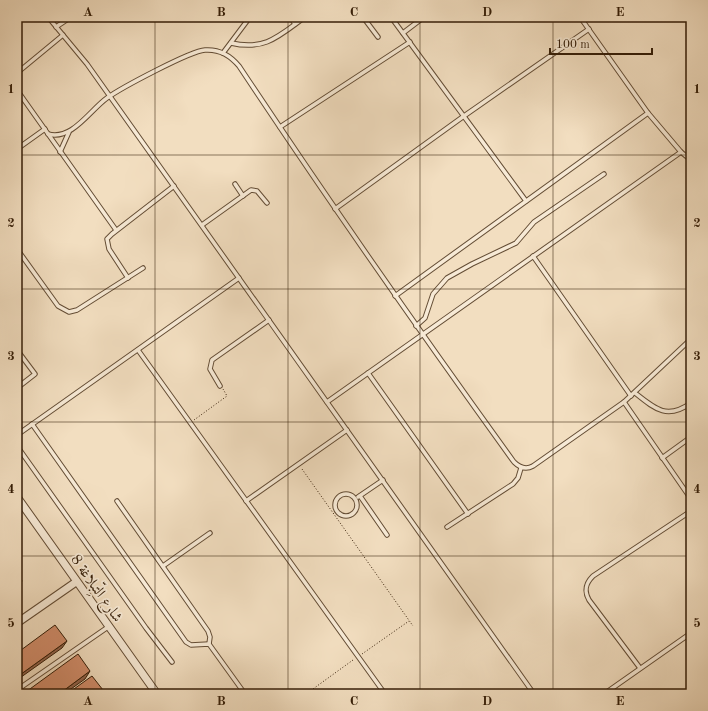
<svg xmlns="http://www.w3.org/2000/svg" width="708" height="711" font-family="'Old Standard TT',Amiri,serif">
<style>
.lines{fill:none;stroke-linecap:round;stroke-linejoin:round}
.service-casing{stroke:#644d35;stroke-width:5.5}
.minor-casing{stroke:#644d35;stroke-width:9}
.path{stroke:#341d07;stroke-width:1;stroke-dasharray:1 2;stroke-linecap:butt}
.service{stroke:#f7ead6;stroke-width:3.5}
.minor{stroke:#f7ead6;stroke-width:7}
.shaded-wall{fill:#92634b;stroke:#341d07}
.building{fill:#d18d6b;stroke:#341d07}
.grid{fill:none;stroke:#341d07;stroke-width:1;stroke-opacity:0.55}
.labels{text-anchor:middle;stroke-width:3.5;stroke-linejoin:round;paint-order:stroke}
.street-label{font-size:15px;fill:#341d07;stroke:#f7ead6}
.neatline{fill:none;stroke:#341d07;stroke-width:1.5}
.grid-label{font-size:13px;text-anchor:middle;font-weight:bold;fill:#341d07}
</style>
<rect width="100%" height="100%" fill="#f2dec0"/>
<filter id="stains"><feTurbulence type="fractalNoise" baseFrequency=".005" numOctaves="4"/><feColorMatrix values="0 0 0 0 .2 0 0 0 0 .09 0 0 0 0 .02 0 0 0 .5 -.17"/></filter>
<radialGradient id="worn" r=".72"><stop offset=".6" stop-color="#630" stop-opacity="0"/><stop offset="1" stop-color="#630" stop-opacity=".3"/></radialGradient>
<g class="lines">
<!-- service casing -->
<g class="service-casing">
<g id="service">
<path d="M48 17 87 64 534 694"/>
<path d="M290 17 295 24"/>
<path d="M363 17 378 37"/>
<path d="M391 17 526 201"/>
<path d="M580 17 648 113 681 152 691 160"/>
<path d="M56 27 71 17"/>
<path d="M403 33 424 17"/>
<path d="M231 43C265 51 279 36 305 17"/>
<path d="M223 53 250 17"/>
<path d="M17 73 63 35"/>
<path d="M17 90 116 230"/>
<path d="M280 127 410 42"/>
<path d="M48 134C72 141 90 110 107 98 121 88 190 51 205 50 219 49 230 55 239 66 328 200 420 332 514 462 520 468 526 470 533 466L624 402 691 339"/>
<path d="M17 149 45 129"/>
<path d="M60 152 69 132"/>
<path d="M235 184 243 196"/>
<path d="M335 209 464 116 589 29"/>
<path d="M202 225 251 190 257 191 267 203"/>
<path d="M17 249 58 306 69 312 77 310 143 268"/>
<path d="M533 256 631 396"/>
<path d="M128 278 109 249 107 239 112 234 174 186"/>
<path d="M395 296 648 113"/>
<path d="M416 326 425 318 433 294 447 278 472 264 516 243 534 222 604 174"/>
<path d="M17 350 35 374 17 388"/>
<path d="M138 350 385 694"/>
<path d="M368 373 468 514"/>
<path d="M220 386 210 369 212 360 269 320"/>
<path d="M635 393C655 409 667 420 691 403"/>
<path d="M327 402 681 152"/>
<path d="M624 402 691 499"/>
<path d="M32 424 186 642 191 645 209 644 245 694"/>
<path d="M17 435 239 278"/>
<path d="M17 446 146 628 172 662"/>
<path d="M662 458 691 437"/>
<circle cx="346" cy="505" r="11"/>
<path d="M360 496 387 535"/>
<path d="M358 497 383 480"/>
<path d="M117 501 208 631 210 637 209 644"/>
<path d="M246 501 347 430"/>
<path d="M447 527 513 484 518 478 521 468"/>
<path d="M163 566 210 533"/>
<path d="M640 668 589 600C584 591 585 584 593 576L691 511"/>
<path d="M17 690 108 627"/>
<path d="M604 694 691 633"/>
<path d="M680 694H682"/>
</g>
</g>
<!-- minor casing -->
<g class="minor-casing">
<g id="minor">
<path d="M17 497 157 694"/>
<path d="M17 623 76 582"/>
</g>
</g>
<!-- path -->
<g class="path">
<path d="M194 420 227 396 223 389"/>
<path d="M302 469 413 626"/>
<path d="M362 654 409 621"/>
<path d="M306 694 353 660"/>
</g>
<!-- service -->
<use href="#service" class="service"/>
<!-- minor -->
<use href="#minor" class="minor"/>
</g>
<!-- shaded-wall -->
<g class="shaded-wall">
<path d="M22 581 17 588V584Z"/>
<path d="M67 641 62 648 17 680V677Z"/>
<path d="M90 671 85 679 64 694H59Z"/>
</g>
<!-- building -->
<g class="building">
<path d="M17 573 22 581 17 584Z"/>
<path d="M55 625 67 641 17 677V653Z"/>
<path d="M78 654 90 671 59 694H23Z"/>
<path d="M92 676 103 690 98 694H67Z"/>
</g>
<!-- grid -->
<path class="grid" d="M155 17V694M288 17V694M420 17V694M553 17V694M17 155H691M17 289H691M17 422H691M17 556H691"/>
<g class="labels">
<!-- street labels -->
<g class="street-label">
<text transform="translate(97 588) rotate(55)" y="5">شارع التِّبلاغة 8</text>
</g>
</g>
<!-- margin -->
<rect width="708" height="711" fill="none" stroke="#f2dec0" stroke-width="44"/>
<!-- scale -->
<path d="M550 48v6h102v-6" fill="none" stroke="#341d07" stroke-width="2"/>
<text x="556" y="48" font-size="12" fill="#341d07" stroke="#f7ead6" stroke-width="3" paint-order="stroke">100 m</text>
<rect x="22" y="22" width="664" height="667" class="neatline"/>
<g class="grid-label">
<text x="88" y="16">A</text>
<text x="221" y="16">B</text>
<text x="354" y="16">C</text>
<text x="487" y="16">D</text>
<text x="620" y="16">E</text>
<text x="11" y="93">1</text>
<text x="697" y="93">1</text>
<text x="11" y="227">2</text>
<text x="697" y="227">2</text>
<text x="11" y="360">3</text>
<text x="697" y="360">3</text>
<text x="11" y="493">4</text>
<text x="697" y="493">4</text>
<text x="11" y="627">5</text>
<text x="697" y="627">5</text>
<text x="88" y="705">A</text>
<text x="221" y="705">B</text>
<text x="354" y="705">C</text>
<text x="487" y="705">D</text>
<text x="620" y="705">E</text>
</g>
<rect width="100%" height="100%" filter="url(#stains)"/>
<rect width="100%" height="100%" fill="url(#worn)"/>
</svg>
